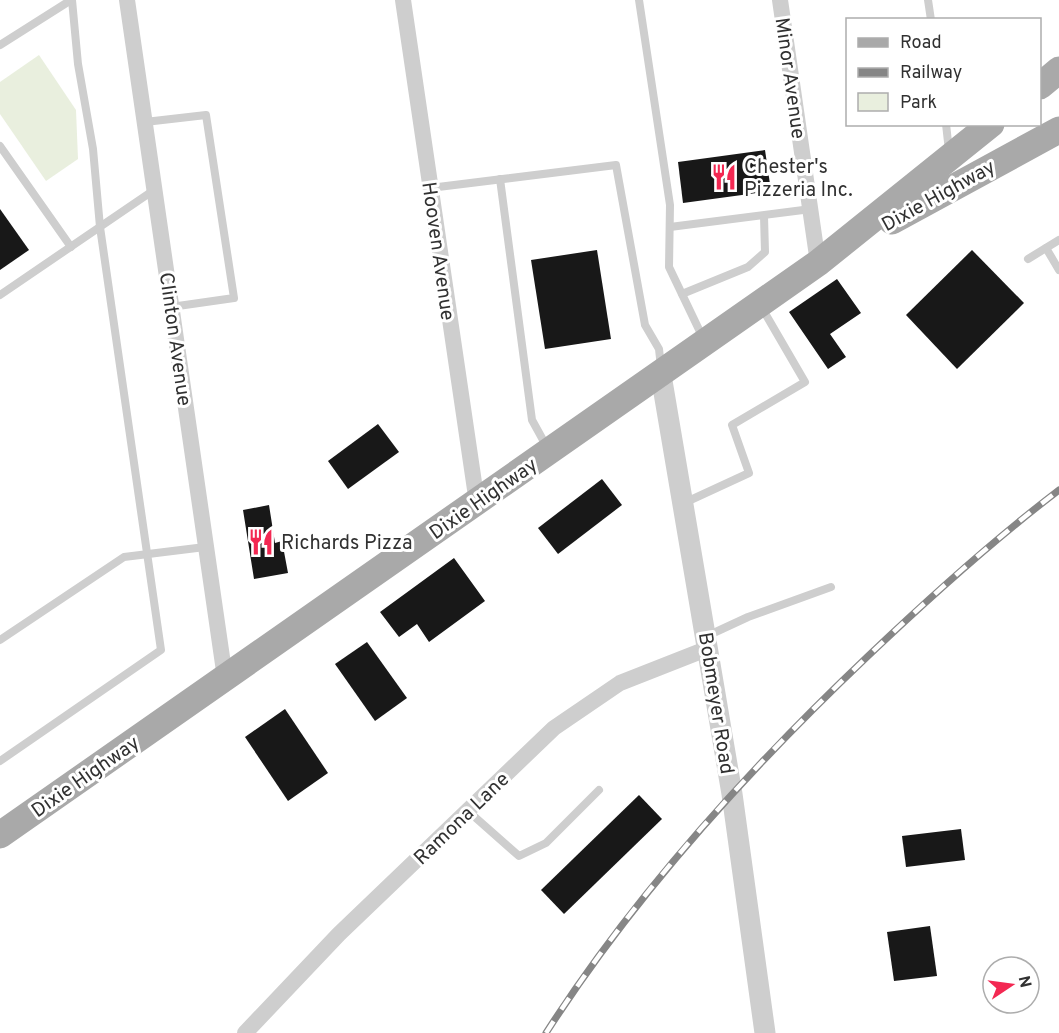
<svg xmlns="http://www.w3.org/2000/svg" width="1059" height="1033" font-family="Overpass,sans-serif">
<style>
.green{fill:#e9efde}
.building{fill:#181818}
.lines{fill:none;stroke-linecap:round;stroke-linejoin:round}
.service{stroke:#cecece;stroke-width:8}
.minor{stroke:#cecece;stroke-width:16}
.tertiary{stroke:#cecece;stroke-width:21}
.primary{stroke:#a9a9a9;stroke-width:27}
.rail-casing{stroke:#868686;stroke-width:7}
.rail{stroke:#fff;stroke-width:4.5;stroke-dasharray:14;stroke-linecap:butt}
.labels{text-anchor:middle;stroke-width:6;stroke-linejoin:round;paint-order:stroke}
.street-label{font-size:20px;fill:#313131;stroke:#fff}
.poi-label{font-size:20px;fill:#313131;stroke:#fff;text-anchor:start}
</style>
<rect width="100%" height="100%" fill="#fff"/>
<!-- green -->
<path class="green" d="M39 55 76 110 78 159 46 181 0 114V82Z"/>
<!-- building -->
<g class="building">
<path d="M765 150 771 191 683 203 678 162Z"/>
<path d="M0 209 29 250 0 270Z"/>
<path d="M597 250 611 339 545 349 531 260Z"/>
<path d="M972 250 1024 303 957 369 906 315Z"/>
<path d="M837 279 861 313 830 334 846 357 828 369 789 312Z"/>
<path d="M378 424 399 452 348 489 328 461Z"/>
<path d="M602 479 622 505 558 554 538 528Z"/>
<path d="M269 505 275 543 282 541 288 573 254 579 243 510Z"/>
<path d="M454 558 485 601 429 642 417 624 399 637 380 612Z"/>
<path d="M367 642 407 698 375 721 335 664Z"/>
<path d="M285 709 328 773 288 801 245 737Z"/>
<path d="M639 795 662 819 564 914 541 890Z"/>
<path d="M961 829 965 860 906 867 902 836Z"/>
<path d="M930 926 937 976 894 981 887 932Z"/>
</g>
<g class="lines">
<!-- service -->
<g class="service">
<path d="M639 0 670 205 669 267 703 338"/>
<path d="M928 0 931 20"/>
<path d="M0 45 71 0"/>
<path d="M145 122 206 115 234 298 171 307"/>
<path d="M946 124 949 151"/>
<path d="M0 146 71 247"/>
<path d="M500 179 532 420 548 449"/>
<path d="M430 188 616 165 645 325 659 349 661 367"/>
<path d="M670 227 811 209"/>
<path d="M1046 248 1059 270"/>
<path d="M1028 259 1059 240"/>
<path d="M682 294 748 267 765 252 764 216"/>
<path d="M0 295 154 190"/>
<path d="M684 503 749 473 732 425 805 382 762 308"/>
<path d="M707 636 748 617 831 587"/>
<path d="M0 640 124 557 205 547"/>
<path d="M0 761 161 650 100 227 93 149 78 64 72 0"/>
<path d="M468 811 519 856 546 843 599 790"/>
</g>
<!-- minor -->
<g class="minor">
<path d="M127 0 225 678"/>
<path d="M403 0 477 503"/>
<path d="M780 0 818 263"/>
<path d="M245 1033 339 934 554 728 620 683 709 648"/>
</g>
<!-- tertiary -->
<path class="tertiary" d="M661 375 732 794 765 1033"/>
<!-- primary -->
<g class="primary">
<path d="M1040 86 1059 70"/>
<path d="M892 221 1059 130"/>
<path d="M0 835 818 263 991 124"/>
</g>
<!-- rail casing -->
<g class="rail-casing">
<path id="rail" d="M546 1033C635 894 748 770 867 657 929 598 991 542 1059 490"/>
</g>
<!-- rail -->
<use href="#rail" class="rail"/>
</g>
<!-- icons -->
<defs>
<g id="restaurant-bare" transform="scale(2.07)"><path d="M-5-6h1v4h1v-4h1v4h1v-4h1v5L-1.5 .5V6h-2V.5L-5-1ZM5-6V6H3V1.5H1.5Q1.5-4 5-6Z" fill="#f32852" stroke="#fff" stroke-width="2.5" paint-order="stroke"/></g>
</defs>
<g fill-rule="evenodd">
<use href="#restaurant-bare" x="724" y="177"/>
<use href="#restaurant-bare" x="261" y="542"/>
</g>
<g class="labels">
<!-- street labels -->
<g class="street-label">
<text transform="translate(791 78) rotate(82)" y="7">Minor Avenue</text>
<text transform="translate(938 195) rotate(-29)" y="7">Dixie Highway</text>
<text transform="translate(439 251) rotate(82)" y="7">Hooven Avenue</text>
<text transform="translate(176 339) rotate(82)" y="7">Clinton Avenue</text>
<text transform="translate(483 498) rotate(-35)" y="7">Dixie Highway</text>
<text transform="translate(717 703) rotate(81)" y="7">Bobmeyer Road</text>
<text transform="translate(85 776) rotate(-35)" y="7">Dixie Highway</text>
<text transform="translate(461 818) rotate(-44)" y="7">Ramona Lane</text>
</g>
<!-- poi labels -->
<g class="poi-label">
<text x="744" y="173">Chester's<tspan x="744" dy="23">Pizzeria Inc.</tspan></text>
<text x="281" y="549">Richards Pizza</text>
</g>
</g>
<!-- legend -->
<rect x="846" y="18" width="195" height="108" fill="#ffffff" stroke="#adadad" stroke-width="1.5"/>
<rect x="858" y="38" width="30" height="9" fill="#a9a9a9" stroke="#adadad" stroke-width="1.5"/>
<text x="900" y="48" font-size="18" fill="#313131">Road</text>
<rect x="858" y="68" width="30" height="9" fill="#868686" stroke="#adadad" stroke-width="1.5"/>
<text x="900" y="78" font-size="18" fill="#313131">Railway</text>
<rect x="858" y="93" width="30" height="18" fill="#e9efde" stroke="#adadad" stroke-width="1.5"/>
<text x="900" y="108" font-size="18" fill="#313131">Park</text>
<!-- north arrow -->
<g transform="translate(1011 985) rotate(77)"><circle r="28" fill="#ffffff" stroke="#adadad" stroke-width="1.5"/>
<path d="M0-4.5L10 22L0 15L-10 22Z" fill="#f32852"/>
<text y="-9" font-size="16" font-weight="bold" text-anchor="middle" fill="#313131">N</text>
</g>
</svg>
